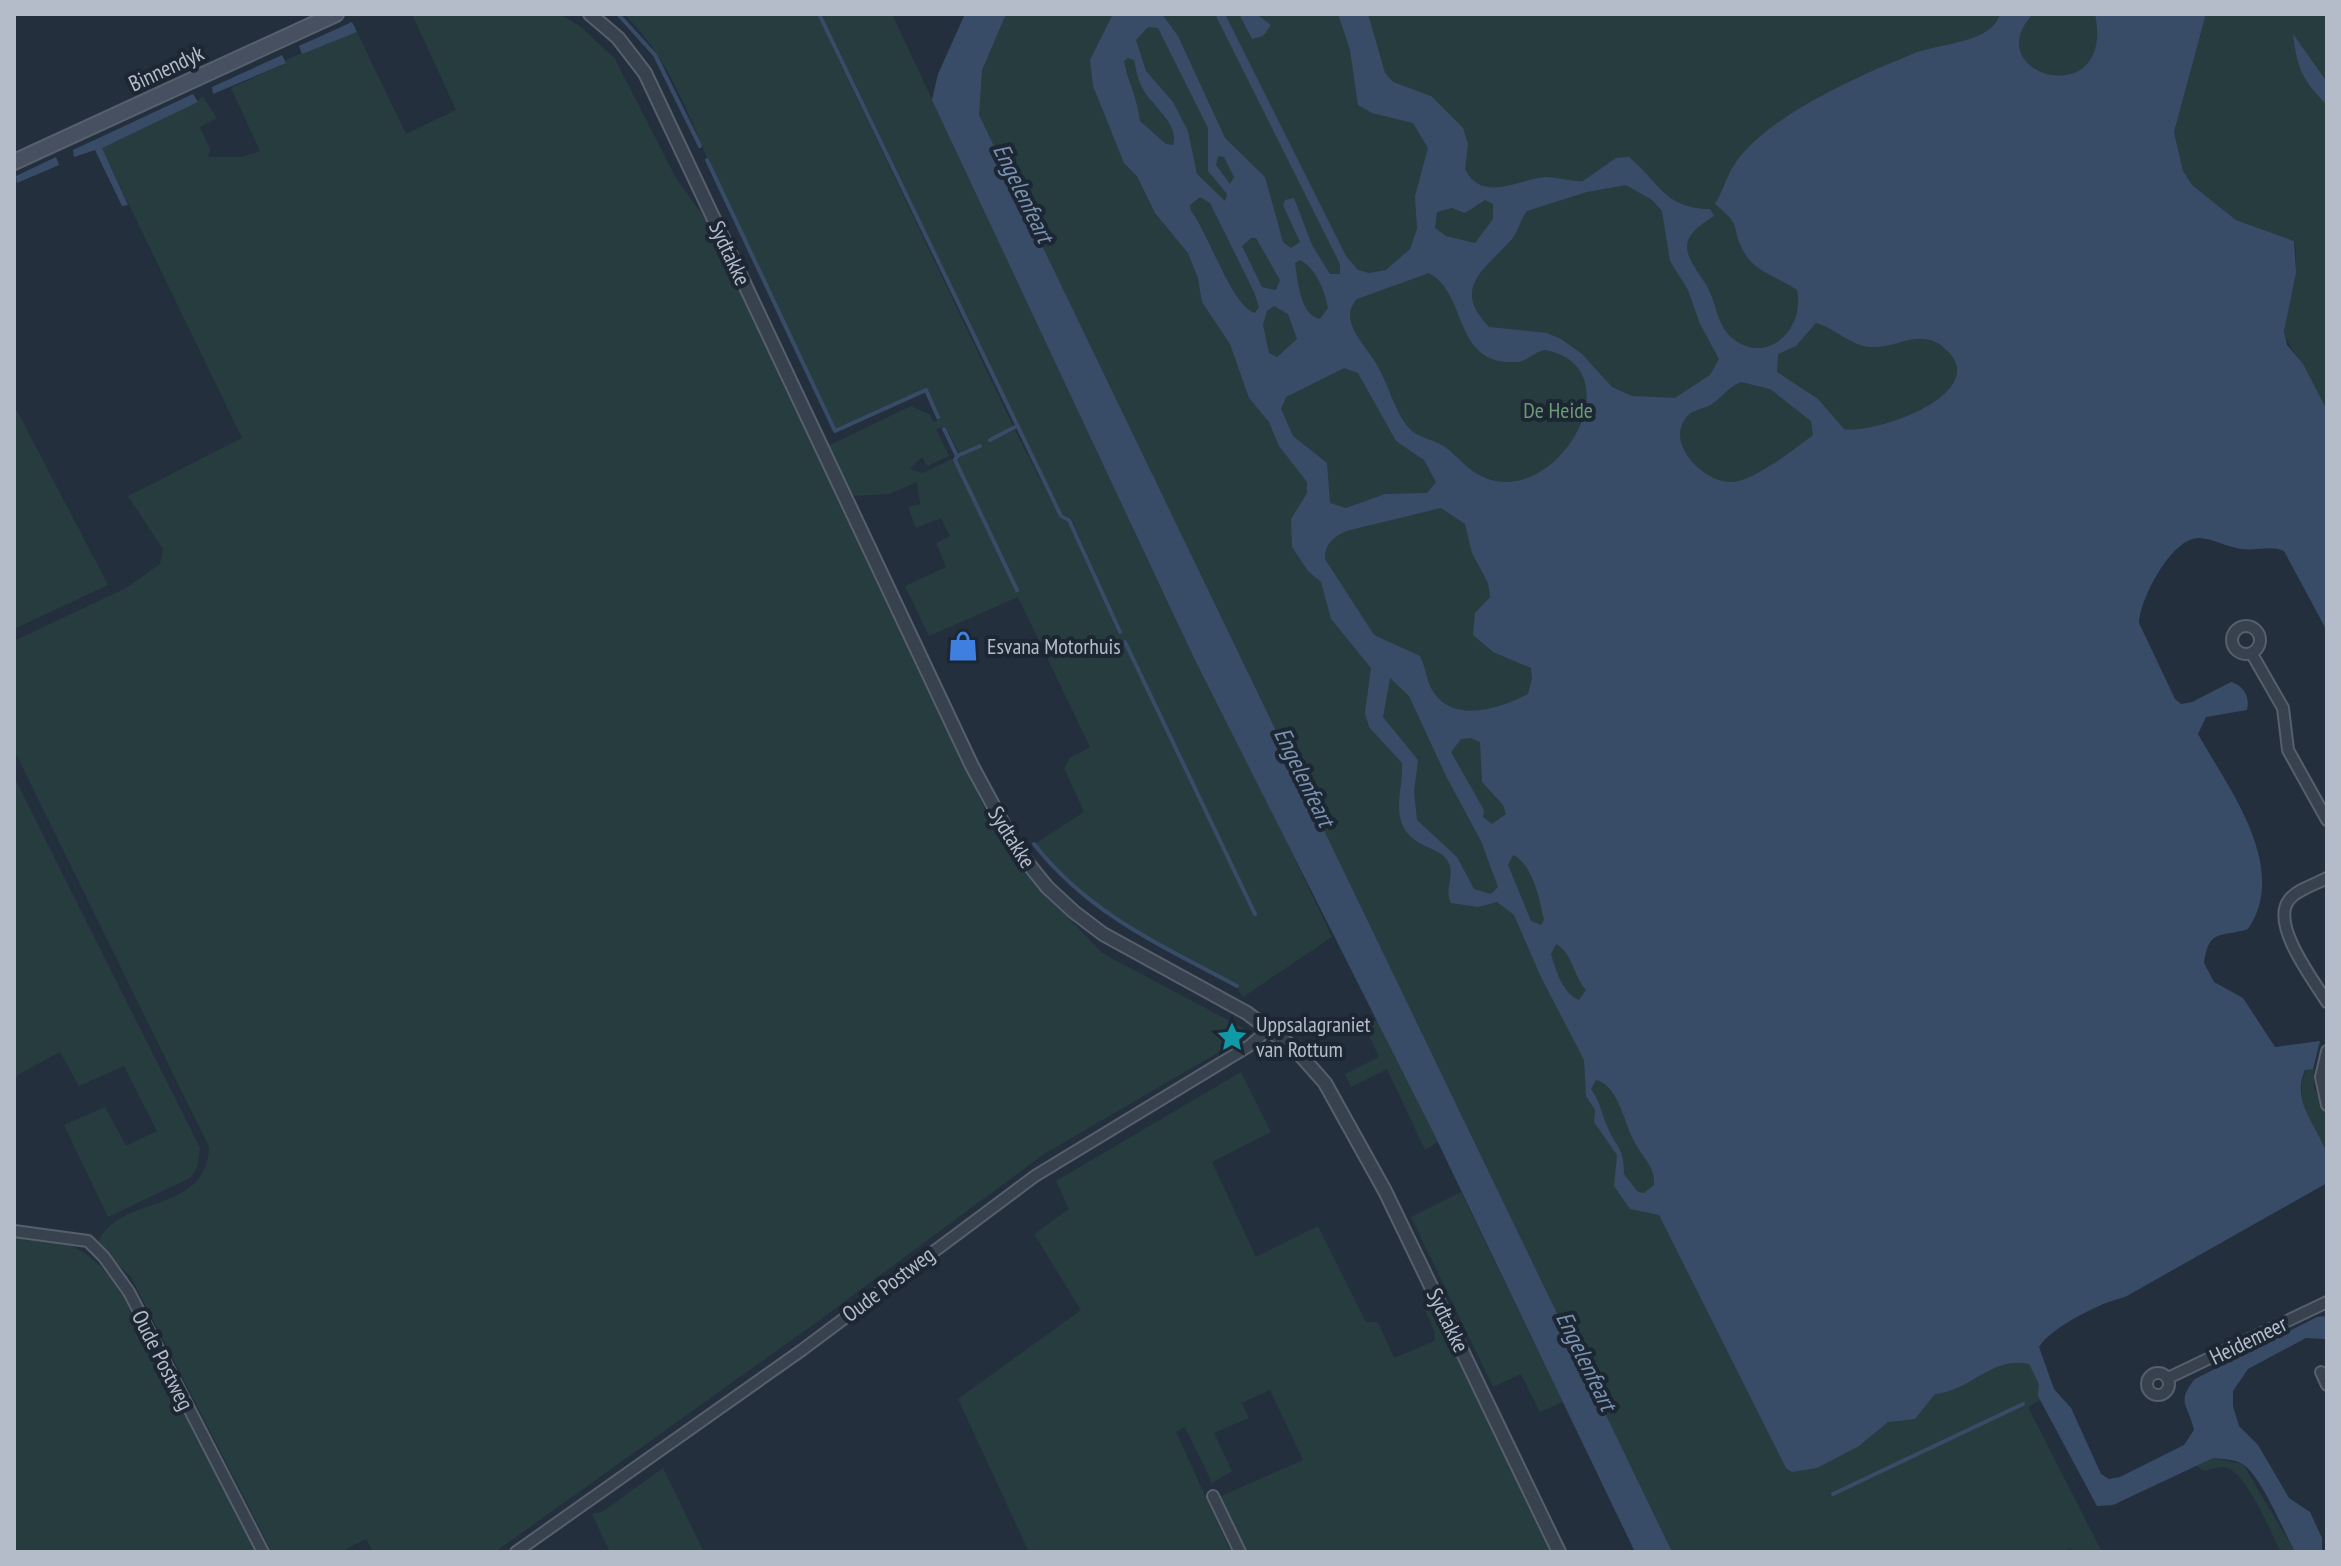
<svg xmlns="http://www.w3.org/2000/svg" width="2341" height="1566" font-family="'PT Sans Narrow',sans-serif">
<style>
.green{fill:#263c3f;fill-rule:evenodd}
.water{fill:#394c67;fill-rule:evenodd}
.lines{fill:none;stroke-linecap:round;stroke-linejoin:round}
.stream{stroke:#394c67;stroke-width:4}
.minor-casing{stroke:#565f6c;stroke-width:14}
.tertiary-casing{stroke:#565f6c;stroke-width:16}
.secondary-casing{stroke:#565f6c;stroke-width:18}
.minor{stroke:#38414e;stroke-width:10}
.tertiary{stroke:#38414e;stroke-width:12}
.secondary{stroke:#465061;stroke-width:14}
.labels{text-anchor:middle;stroke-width:8;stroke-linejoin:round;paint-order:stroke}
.street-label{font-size:22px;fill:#b4bcc9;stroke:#1d2633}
.park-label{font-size:22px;fill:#6b9a76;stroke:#1d2633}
.poi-label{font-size:22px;fill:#b4bcc9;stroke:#1d2633;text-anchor:start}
.water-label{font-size:24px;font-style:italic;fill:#7c92b1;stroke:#1d2633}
</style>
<rect width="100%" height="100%" fill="#242f3e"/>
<!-- green -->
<g class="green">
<path d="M412 14H560L581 27 615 59 677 180 710 225 986 812 1029 877 1102 953 1243 1028 1244 1033 1238 1041 1044 1154 817 1322 495 1552H373L366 1539 341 1552H272L131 1277 98 1244C114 1194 208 1216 209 1147L14 750V641L126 588 160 564 163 549 128 496 242 438 102 149 104 145 197 102 202 96 217 118 200 127 210 149 208 157H242L260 151 231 88 286 63 287 59 357 32 406 134 456 110Z"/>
<path d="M624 14H817L1013 426 990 441 1015 430 1060 518 1068 521 1118 633 1121 632 1071 518 1061 513 821 14H892L1193 656 1244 752 1332 937 1243 997 1238 990 1239 985C1165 948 1087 910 1036 843L1084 812 1064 768 1070 758 1090 747 1018 597 929 636 905 586 946 567 936 543 950 536 941 518 916 528 908 507 920 504 917 482 889 494 852 496 828 446 911 406 929 414 934 422 940 417 927 388 836 429C801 357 765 285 731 213 699 147 679 67 624 14ZM945 426 959 453 979 444 981 447 956 459 960 473 952 459 923 473 910 469 922 457 927 466 949 456 936 429ZM1125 641 1257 916 1254 915Z"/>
<path d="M1001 14H2125L2026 1342 2046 1397 2028 1407 2102 1552H2073L2070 1548 2062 1552H1669L975 114 978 68Z"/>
<path d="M2206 14H2327V410C2320 396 2286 342 2285 334 2281 302 2302 273 2294 241L2236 220 2192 185 2183 171 2174 132Z"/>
<path d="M14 405 108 585 14 629Z"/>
<path d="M14 777 200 1148 197 1168 190 1178 108 1217 64 1125 105 1107 126 1146 157 1131 124 1066 79 1086 60 1052 19 1074 14 1082Z"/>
<path d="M1362 1021H1378L1438 1142 1425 1150 1387 1069 1351 1087 1345 1074 1379 1057Z"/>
<path d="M2314 1069V1088L2327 1115V1155C2314 1128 2292 1099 2306 1070Z"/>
<path d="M1241 1072 1271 1132 1212 1162 1256 1257 1318 1226 1366 1322H1378L1394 1358 1434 1341 1435 1333 1422 1303 1434 1302 1551 1552H1245L1219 1497 1303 1460 1270 1390 1242 1403 1249 1418 1214 1433 1232 1471 1212 1483 1185 1427 1176 1432 1231 1552H1029L958 1399 1081 1310 1034 1234 1069 1209 1056 1181Z"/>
<path d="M1461 1192 1563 1402 1540 1412 1521 1374 1493 1387 1411 1217Z"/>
<path d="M14 1229C66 1240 92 1248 122 1293L256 1552H14Z"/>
<path d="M2213 1458 2243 1464 2295 1552H2281C2270 1532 2247 1471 2224 1467 2218 1467 2211 1469 2205 1471L2194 1465Z"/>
<path d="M663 1468 704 1552H610L592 1514 602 1512Z"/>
</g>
<!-- water -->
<g class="water">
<path d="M965 14H1006L982 70 979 115 1672 1552H1635L1434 1134 1193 656 932 100 938 74Z"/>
<path d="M1113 14H1162L1178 36 1225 138 1265 177 1283 242 1291 248 1300 242 1283 205 1285 200 1294 198 1312 245 1330 274H1340V264L1215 14H1225L1346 256 1358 270 1369 273 1386 270 1410 249 1417 229 1415 196 1428 148 1413 123 1372 113 1358 105 1350 50 1338 14H1368L1385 73 1393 82 1431 96 1463 128 1468 144 1465 169C1482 204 1520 179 1545 177 1558 177 1571 182 1583 181L1616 158 1629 157C1659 182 1665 209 1710 209L1714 216C1675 240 1684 252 1705 283 1717 301 1715 323 1732 338 1767 367 1806 328 1797 290 1780 278 1753 271 1744 252 1729 224 1745 229 1715 204 1723 192 1726 177 1734 165 1767 115 1861 75 1915 53 1941 43 1992 43 2000 14H2033C1975 75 2116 115 2095 14H2206L2174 132 2183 171 2192 185 2236 220 2294 241 2296 273 2284 331 2287 345 2303 364 2327 410V631L2284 551C2270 545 2257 551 2242 549 2227 547 2214 539 2200 538 2172 536 2140 599 2139 623L2175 699 2181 704 2192 702 2231 682C2244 686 2250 696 2247 710L2206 717 2198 734C2228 788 2290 867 2248 929 2221 938 2209 927 2204 963L2214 982 2243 998 2275 1047 2320 1041 2313 1069 2305 1070C2291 1101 2316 1124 2326 1152 2329 1161 2327 1173 2327 1183L2125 1297C2102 1302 2051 1327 2039 1347L2054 1389 2071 1408 2101 1474 2109 1479 2120 1477 2184 1445 2194 1430C2189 1405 2175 1403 2195 1379L2317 1317 2327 1316V1339L2306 1338 2248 1369 2233 1391V1406L2239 1426 2258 1445 2289 1498 2310 1512 2322 1538V1552H2295C2283 1530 2262 1478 2244 1465 2236 1459 2222 1459 2213 1458L2113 1505 2097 1506 2038 1396 2039 1384 2029 1364C1991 1356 1971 1391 1935 1394L1915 1419 1888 1422 1859 1446 1817 1468 1792 1472 1786 1468 1659 1215 1630 1209 1614 1186 1617 1155 1594 1122 1595 1110 1586 1096 1584 1060 1540 975 1514 915 1497 902 1478 907 1451 903C1443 889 1457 874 1447 860 1439 849 1425 848 1415 840 1388 821 1404 788 1402 763L1369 727 1365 713 1371 668 1331 619 1321 582 1308 571 1292 547 1291 519 1307 493V482L1279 446 1269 422 1249 398 1230 344 1202 302 1198 278 1188 253 1155 213 1137 176 1124 163 1093 86 1090 60ZM1148 27 1158 28 1208 128V171L1227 194 1225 201 1197 174 1188 131 1173 102 1146 71 1136 40ZM1128 58 1134 60C1136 68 1137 77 1141 85 1149 105 1180 122 1173 145L1166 144 1140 121C1137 96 1128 83 1124 61ZM1218 156 1224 157 1234 177 1230 184 1216 165ZM1626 185 1652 200 1662 211 1670 261 1688 290 1700 324 1719 359 1710 375 1675 398 1632 396 1612 387 1582 354 1561 339 1547 333 1489 327C1451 288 1484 270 1512 239 1519 230 1520 220 1527 211L1587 192ZM1200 197 1210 203 1254 292 1259 307 1255 313C1232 307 1209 234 1191 211L1190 205ZM1485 200 1493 204V219L1475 243 1446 236 1435 228 1437 212 1452 208 1465 213ZM1251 238H1256L1280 280 1276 290 1262 287 1242 246ZM1300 260C1316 268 1325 291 1328 308L1320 319C1300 315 1298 281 1295 263ZM1429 273C1469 295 1452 366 1517 362 1528 361 1534 352 1545 350 1638 368 1557 510 1483 477 1467 470 1459 457 1445 447 1433 439 1417 438 1408 427 1394 410 1389 386 1378 367 1368 347 1336 321 1357 299ZM1274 306 1288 314 1297 339 1277 357 1269 353 1263 325 1267 311ZM1816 323C1835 328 1852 347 1872 347 1897 348 1920 328 1943 347 1998 391 1877 435 1844 429L1818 399 1777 372 1778 354 1796 346ZM1344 368 1358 373 1396 441 1424 460 1436 482 1427 493 1385 494 1346 508 1330 503 1327 463 1293 436 1281 409 1286 397ZM1741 382 1770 389 1811 421 1813 435C1796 448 1754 481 1733 482 1706 484 1666 446 1685 419 1691 409 1703 410 1712 404 1723 397 1728 387 1741 382ZM1441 508 1465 524 1472 553 1488 583 1490 597 1475 613 1473 635 1493 652 1531 668 1532 678 1528 694C1498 709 1450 726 1430 686 1426 676 1425 666 1420 656L1374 635 1325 559C1325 543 1333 538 1346 531ZM1390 678 1409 696 1447 778 1481 841 1498 887 1491 894 1474 889 1457 857 1417 820 1414 792 1418 760 1383 717ZM1471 738 1480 742 1482 782 1503 805 1506 814 1492 824 1483 817 1484 810 1451 752 1461 739ZM1513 855C1533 864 1540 901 1544 920L1541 925 1531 921 1508 865ZM1556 944C1572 952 1574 977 1586 990L1579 1000C1562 993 1556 970 1551 954ZM1596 1080C1618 1085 1624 1122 1633 1139 1640 1155 1656 1166 1654 1185L1644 1193 1638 1192 1624 1174C1624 1146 1616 1148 1607 1126 1601 1112 1600 1101 1591 1089Z"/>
<path d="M1239 14H1256L1271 25 1263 36 1252 39Z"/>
<path d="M352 22 357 32 302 54 299 46Z"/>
<path d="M2293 34 2327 82V105C2302 80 2297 68 2293 34Z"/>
<path d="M282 55 286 63 213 94 212 87Z"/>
<path d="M193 94 198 102 102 148 128 205 122 206 95 150 74 157 73 150Z"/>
<path d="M56 157 59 165 17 183 16 176Z"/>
</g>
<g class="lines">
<!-- stream -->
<g class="stream">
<path d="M618 14 655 55 700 146"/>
<path d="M819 14 1061 516 1069 520 1120 632"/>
<path d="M707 160 835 431 926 390 938 417"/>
<path d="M944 429 957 456 955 460 1017 590"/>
<path d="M990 440 1015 427"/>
<path d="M957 456 980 446"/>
<path d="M1125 642 1255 914"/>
<path d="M1034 844C1089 914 1160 945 1237 986"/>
<path d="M1833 1494 2023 1404"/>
</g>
<!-- minor casing -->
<g class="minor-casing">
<g id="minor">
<circle cx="2246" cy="640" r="14"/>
<path d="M2252 654 2283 708 2288 750 2327 820"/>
<path d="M2327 878C2316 884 2296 890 2289 900 2270 924 2314 981 2327 1002"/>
<path d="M2327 1051 2321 1077 2327 1105"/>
<path d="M14 1231 88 1241 104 1257 129 1292 263 1552"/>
<path d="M2321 1372 2327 1385"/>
<circle cx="2158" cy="1384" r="11"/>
<path d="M2168 1378 2327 1302"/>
<path d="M1213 1496 1240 1552"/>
<path d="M516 1552 802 1350 1035 1176 1249 1046 1269 1029"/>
</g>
</g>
<!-- tertiary casing -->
<g class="tertiary-casing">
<path id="tertiary" d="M590 14 618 38 645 73 972 766 1018 851 1047 887 1074 912 1103 934 1247 1013 1296 1050 1325 1083 1385 1191 1559 1552"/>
</g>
<!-- secondary casing -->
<g class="secondary-casing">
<path id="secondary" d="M14 162 336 14"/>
</g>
<!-- minor -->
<use href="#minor" class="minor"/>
<!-- tertiary -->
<use href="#tertiary" class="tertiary"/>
<!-- secondary -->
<use href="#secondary" class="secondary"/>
</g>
<!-- icons -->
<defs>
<g id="shop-bare" transform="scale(2.4)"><path d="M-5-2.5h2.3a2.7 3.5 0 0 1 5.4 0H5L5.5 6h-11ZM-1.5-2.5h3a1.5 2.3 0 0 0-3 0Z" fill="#3f7fe0" stroke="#1d2633" stroke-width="2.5" paint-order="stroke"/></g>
<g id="sight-bare" transform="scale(2.4)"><path d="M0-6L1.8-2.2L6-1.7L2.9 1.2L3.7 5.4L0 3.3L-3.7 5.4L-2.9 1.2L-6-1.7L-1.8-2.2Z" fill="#0f9aa8" stroke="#1d2633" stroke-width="2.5" paint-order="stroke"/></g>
</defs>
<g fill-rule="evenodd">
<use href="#shop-bare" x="963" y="646"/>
<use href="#sight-bare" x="1232" y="1037"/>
</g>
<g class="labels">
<!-- street labels -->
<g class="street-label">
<text transform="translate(166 68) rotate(-25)" y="8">Binnendyk</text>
<text transform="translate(730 253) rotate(65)" y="8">Sydtakke</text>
<text transform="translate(1012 837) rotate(58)" y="8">Sydtakke</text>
<text transform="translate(888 1284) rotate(-37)" y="8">Oude Postweg</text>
<text transform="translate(1448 1320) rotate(64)" y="8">Sydtakke</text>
<text transform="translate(2248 1340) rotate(-26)" y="8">Heidemeer</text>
<text transform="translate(163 1360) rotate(63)" y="8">Oude Postweg</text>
</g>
<!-- park labels -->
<g class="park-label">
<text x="1558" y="418">De Heide</text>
</g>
<!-- poi labels -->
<g class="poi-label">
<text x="987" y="654">Esvana Motorhuis</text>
<text x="1256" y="1032">Uppsalagraniet<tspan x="1256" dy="25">van Rottum</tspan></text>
</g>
<!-- water labels -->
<g class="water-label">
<text transform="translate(1023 193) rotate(64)" y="8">Engelenfeart</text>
<text transform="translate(1304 777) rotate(64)" y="8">Engelenfeart</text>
<text transform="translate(1586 1361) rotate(64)" y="8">Engelenfeart</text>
</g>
</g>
<!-- border -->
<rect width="2341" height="1566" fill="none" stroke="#b4bcc9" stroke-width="32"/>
</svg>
